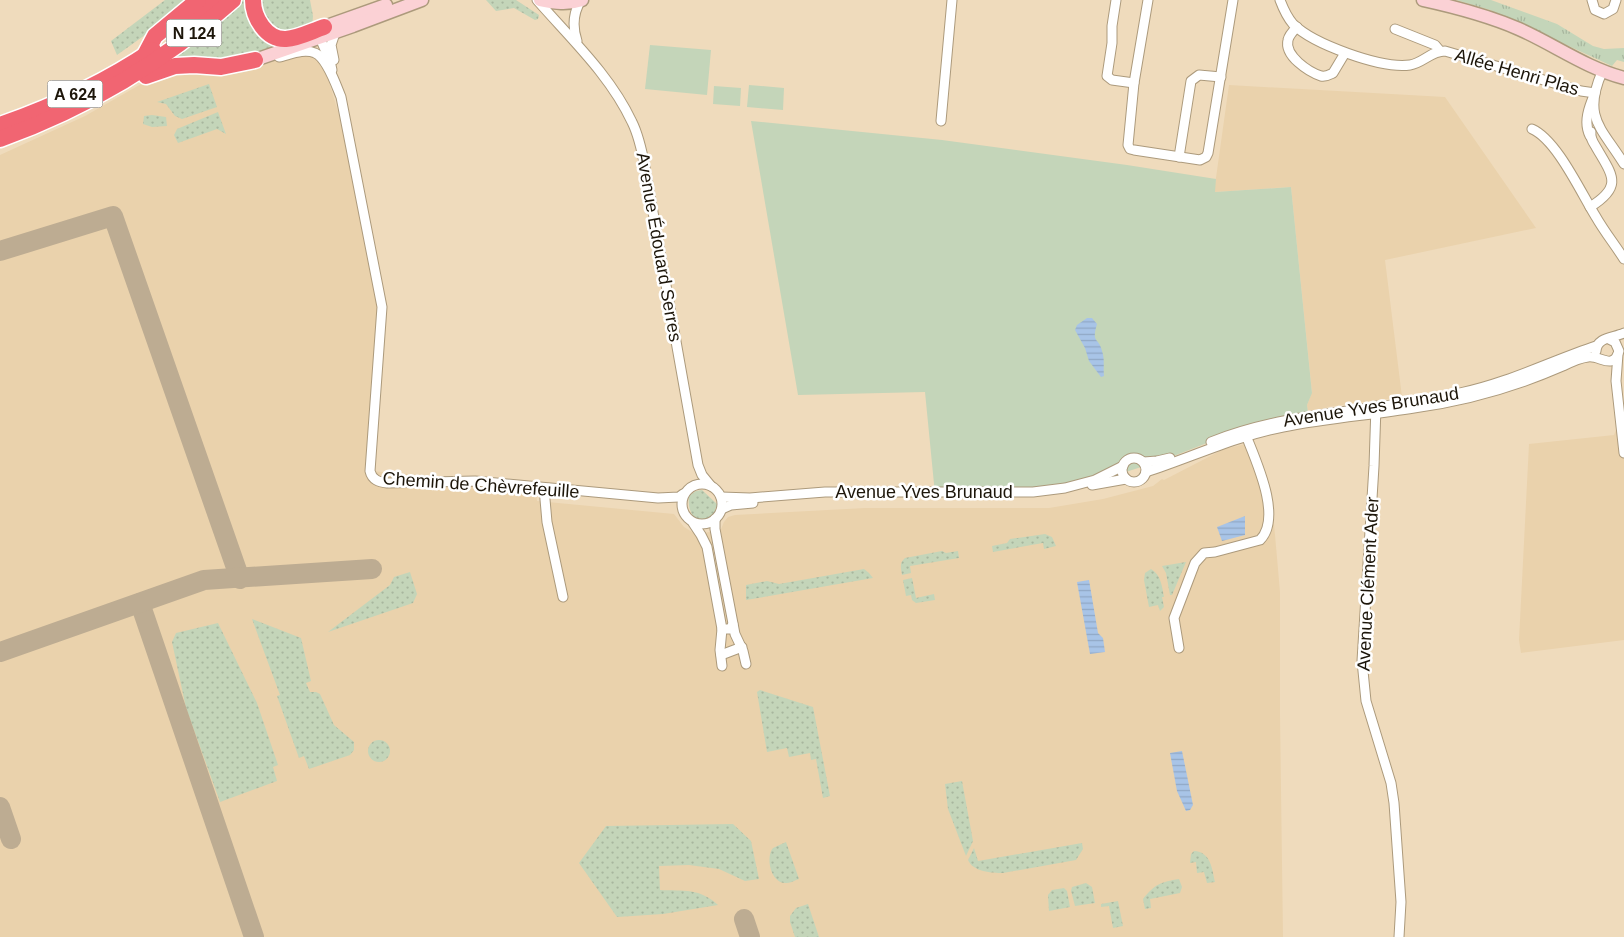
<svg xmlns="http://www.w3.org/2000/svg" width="1624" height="937" font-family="Helvetica,sans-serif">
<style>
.built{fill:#ead2ac}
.grass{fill:url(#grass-dots)}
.park{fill:url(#park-tufts)}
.pitch{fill:#c4d5b9}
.water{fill:url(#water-rules)}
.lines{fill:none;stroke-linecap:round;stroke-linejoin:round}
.taxiway{stroke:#bdac92;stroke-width:20}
.street-casing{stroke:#ac9a7c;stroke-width:11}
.secondary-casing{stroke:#ac9a7c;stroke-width:15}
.highway-casing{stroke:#fff;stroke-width:19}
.street{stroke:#fff;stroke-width:9}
.secondary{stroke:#fbd1d5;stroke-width:12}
.highway{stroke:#f16572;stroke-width:16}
.labels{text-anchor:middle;stroke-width:5;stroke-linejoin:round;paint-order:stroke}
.shield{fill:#fff;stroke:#615c54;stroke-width:1}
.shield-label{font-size:16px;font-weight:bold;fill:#1d160a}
.street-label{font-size:18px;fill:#1d160a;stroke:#fff}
</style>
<defs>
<pattern id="grass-dots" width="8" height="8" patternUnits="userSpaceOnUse" patternTransform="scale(1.25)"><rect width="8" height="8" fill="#c4d5b9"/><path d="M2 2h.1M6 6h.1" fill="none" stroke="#a8b69e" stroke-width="1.8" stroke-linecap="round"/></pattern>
<pattern id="park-tufts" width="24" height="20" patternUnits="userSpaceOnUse" patternTransform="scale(1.25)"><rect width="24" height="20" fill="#c4d5b9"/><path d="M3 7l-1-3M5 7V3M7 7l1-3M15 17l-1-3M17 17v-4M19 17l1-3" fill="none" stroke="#a8b69e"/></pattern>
<pattern id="water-rules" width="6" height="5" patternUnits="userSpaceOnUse" patternTransform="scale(1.25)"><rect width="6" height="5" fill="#a8c4e7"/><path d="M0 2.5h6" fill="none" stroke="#90a8c5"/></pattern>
</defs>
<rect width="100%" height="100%" fill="#efdbbc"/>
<!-- built -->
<g class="built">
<path d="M312 55 319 59 326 72 357 174 382 303 370 471 535 484 537 501 674 514 684 527 697 535 721 529 724 522 728 517 735 515 865 508H1049L1103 499 1153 486 1162 479 1164 480 1224 449 1250 443 1271 489 1280 592V715L1283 937H0V155L85 116 164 71 256 65 289 57Z"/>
<path d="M1229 85 1445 97 1536 228 1385 260 1402 397 1327 407V409L1308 412 1307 405 1312 392 1291 187 1214 192Z"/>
<path d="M1624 409V640L1521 653 1519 640 1529 444 1614 435Z"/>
</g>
<!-- grass -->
<g class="grass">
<path d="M165 0H189L152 30 117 55 111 41Z"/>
<path d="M243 0H250L253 16 296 41 242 59 171 61 217 24Z"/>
<path d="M258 0H310L313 16 312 28 283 34 265 22Z"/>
<path d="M486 0H516L539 15 538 19 535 20 514 8 496 11Z"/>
<path d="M209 84 217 107 182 119 175 116 166 104 157 102Z"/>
<path d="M218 112 226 134 217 129 178 143 174 135 177 129Z"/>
<path d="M152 115 166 117 167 126 152 127 143 124 144 116Z"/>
<path d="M702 490 717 504V507L715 509 716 512 714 516H710L709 520 703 522 696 521C690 512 688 507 689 496L696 491Z"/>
<path d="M1045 534 1052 537 1056 546 1044 549 1043 543 993 552 992 546 1007 543 1010 539Z"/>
<path d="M942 551 946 553 958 551 959 558 910 566 911 573 902 575C901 568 899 563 905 558Z"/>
<path d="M1186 562 1172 595H1170L1166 573 1162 566Z"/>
<path d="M864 569 869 573 873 578 746 600V585L767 581 779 584Z"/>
<path d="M1151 569C1161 575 1162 586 1164 597H1162L1164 607 1160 611 1158 605 1149 607 1144 580 1145 573Z"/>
<path d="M410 572 417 594 413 603 328 632 390 585 394 577Z"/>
<path d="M912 578 916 598 934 594 935 600 916 603 912 600 911 595 906 596 903 580Z"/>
<path d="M252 619 301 638 311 681 306 683 310 692H316L320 694 334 725 354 742V750L350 755 309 769 304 756 299 758 277 696 280 695Z"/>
<path d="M218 623 257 703 278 765 273 767 277 781 220 802 186 708 172 642 176 633Z"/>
<path d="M760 690 813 707 830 796 823 798 816 759 811 760 810 753 789 757 787 748 767 752 757 692Z"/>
<circle cx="379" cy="751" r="11"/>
<path d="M962 781 973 841 966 856 948 809 945 784Z"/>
<path d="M733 824 751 841 759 879 745 881 719 869 689 865 659 866 660 890C684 891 700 888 718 905L663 914 617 917 579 863 606 826Z"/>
<path d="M786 842 799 879C795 880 791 883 787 883 771 885 765 857 773 848Z"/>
<path d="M1082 843 1083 849 1076 860 1003 873C992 873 973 872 968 860L974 848 978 861Z"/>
<path d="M1194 851C1211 852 1212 869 1215 882L1207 883 1204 872 1197 873 1196 862 1190 863 1191 854Z"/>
<path d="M1179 879 1182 887 1180 893 1150 899 1151 908 1145 909 1143 899C1155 884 1161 882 1179 879Z"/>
<path d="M1086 883 1092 887 1095 903 1075 906 1071 891 1072 887Z"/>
<path d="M1064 888 1067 891 1070 907 1049 911 1048 895 1052 890Z"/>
<path d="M1118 901 1123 926 1113 928 1109 906 1101 907V904Z"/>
<path d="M808 904 819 937H795L790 922V916L796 908Z"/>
</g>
<!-- park -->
<path class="park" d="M1456 0H1491L1557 24 1593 46 1604 49 1624 48V62L1617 60 1612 66 1490 10Z"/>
<!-- pitch -->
<g class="pitch">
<path d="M650 45 711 50 707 95 645 89Z"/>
<path d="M749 85 784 88 783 110 747 107Z"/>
<path d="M714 86 741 88 740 106 713 104Z"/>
<path d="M751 121 942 140 1127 165 1216 179 1215 192 1291 187 1312 393 1307 405 1308 412 1225 436 1166 459 1067 491 935 494 925 392 798 395Z"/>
</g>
<!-- water -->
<g class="water">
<path d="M1087 318H1092L1097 324C1091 344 1099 337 1102 351 1105 359 1103 368 1104 376L1101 377 1089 361 1085 348 1075 330 1077 325Z"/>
<path d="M1245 516V535L1222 541 1217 527Z"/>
<path d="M1089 580 1098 633 1103 638 1105 652 1090 654 1077 582Z"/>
<path d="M1182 751 1193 805 1190 810 1186 811 1177 791 1170 753Z"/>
</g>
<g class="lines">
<!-- taxiway -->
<g class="taxiway">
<path d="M0 251 113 216 240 579"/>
<path d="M140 603 254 937"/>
<path d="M0 652 204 580 372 569"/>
<path d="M0 807 11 839"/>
<path d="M744 919 750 937"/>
</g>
<!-- street casing -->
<g class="street-casing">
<g id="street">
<path d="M537 0C571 39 610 75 632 122 639 136 642 151 645 167L698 465 702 475 711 486"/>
<path d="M1116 0 1112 26V43L1107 76 1112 80 1134 83"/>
<path d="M1148 0 1134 83 1128 145 1130 149 1134 150 1200 160 1206 157 1208 153 1233 0"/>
<path d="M1280 0C1283 8 1287 17 1293 24 1313 44 1381 69 1410 65 1423 63 1431 51 1445 51L1581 91 1595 93C1589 107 1583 122 1590 136"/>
<path d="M1592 0 1595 10 1604 14 1613 9 1616 0"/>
<path d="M1297 27C1293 31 1289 35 1288 40 1284 56 1309 72 1321 76 1326 77 1329 75 1333 73L1345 53"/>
<path d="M1395 29 1435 45 1440 51"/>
<path d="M323 34 320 38 330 61 332 70"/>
<path d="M577 41C572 26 573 13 581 0"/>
<path d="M279 57C289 55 304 48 315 53 327 58 336 85 341 97L382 307 370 471C372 480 379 482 387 483L475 481 658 498 679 497 683 494"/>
<path d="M334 60 331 45 335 33"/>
<path d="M1602 72C1582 118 1602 128 1624 164"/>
<path d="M941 121 952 0"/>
<path d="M1532 129C1557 140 1581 193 1596 217 1604 231 1615 245 1624 259"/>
<path d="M1179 157 1191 81 1199 75 1221 77"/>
<path d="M1590 207C1624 186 1612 175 1596 147 1593 142 1590 138 1591 132"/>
<path d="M1596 351C1597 337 1613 338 1624 333"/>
<path d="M1618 354 1616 381 1624 453"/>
<path d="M1376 406 1374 466 1362 661 1366 701 1391 783 1394 803 1401 902 1399 937"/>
<path d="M1211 442C1290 410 1377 412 1460 393 1508 383 1551 361 1596 346"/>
<circle cx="1134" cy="470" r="12"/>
<path d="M1144 462 1157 461 1170 458"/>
<path d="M1146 472C1192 457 1236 436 1283 427 1326 418 1371 415 1414 408 1466 401 1515 387 1563 366 1571 362 1579 358 1588 357 1600 355 1613 371 1619 351L1615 342 1609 339"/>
<circle cx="702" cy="504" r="20"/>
<path d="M1092 485 1126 479"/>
<path d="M544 488 547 522 563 597"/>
<path d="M721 497 750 498 825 492H1033L1065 488 1095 480 1123 466"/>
<path d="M722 509 731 505 753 503"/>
<path d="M715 519V529L735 634 743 651 746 664"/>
<path d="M693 523 701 535 707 547 722 629H730L733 624"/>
<path d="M722 629 720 650 722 666"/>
<path d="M1179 648 1174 618 1195 563 1204 553 1215 552 1260 540C1283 517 1255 459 1245 433"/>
<path d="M721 655 742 647"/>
</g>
</g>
<!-- secondary casing -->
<g class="secondary-casing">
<g id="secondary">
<path d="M540 0C555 3 567 5 582 0"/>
<path d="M1423 0C1455 7 1489 16 1519 29 1555 45 1586 68 1624 78"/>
<path d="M324 27 386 5"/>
<path d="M255 60 353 26 422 0"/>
</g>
</g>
<!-- highway casing -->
<g class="highway-casing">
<g id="highway">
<path d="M253 0C253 17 266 40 286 39 299 38 312 31 324 27"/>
<path d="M183 28 215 0"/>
<path d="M145 55 155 36 198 0"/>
<path d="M146 76 175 66 194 65 221 67 255 60"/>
<path d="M0 125C54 106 106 82 153 50"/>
<path d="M0 139C86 108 165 61 233 0"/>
</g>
</g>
<!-- street -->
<use href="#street" class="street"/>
<!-- secondary -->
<use href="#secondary" class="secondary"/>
<!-- highway -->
<use href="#highway" class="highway"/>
</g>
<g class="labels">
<!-- shield labels -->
<g class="shield">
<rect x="166.5" y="19.5" width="55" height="27" rx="4"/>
<rect x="47.5" y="80.5" width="55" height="27" rx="4"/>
</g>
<g class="shield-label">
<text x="194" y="39">N 124</text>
<text x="75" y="100">A 624</text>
</g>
<!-- street labels -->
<g class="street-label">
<text transform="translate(1517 72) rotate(16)" y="6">Allée Henri Plas</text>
<text transform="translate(659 247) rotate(80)" y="6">Avenue Édouard Serres</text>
<text transform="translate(1371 407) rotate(-9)" y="6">Avenue Yves Brunaud</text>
<text transform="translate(481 485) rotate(4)" y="6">Chemin de Chèvrefeuille</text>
<text x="924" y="498">Avenue Yves Brunaud</text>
<text transform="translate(1368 584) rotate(-87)" y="6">Avenue Clément Ader</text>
</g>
</g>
</svg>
